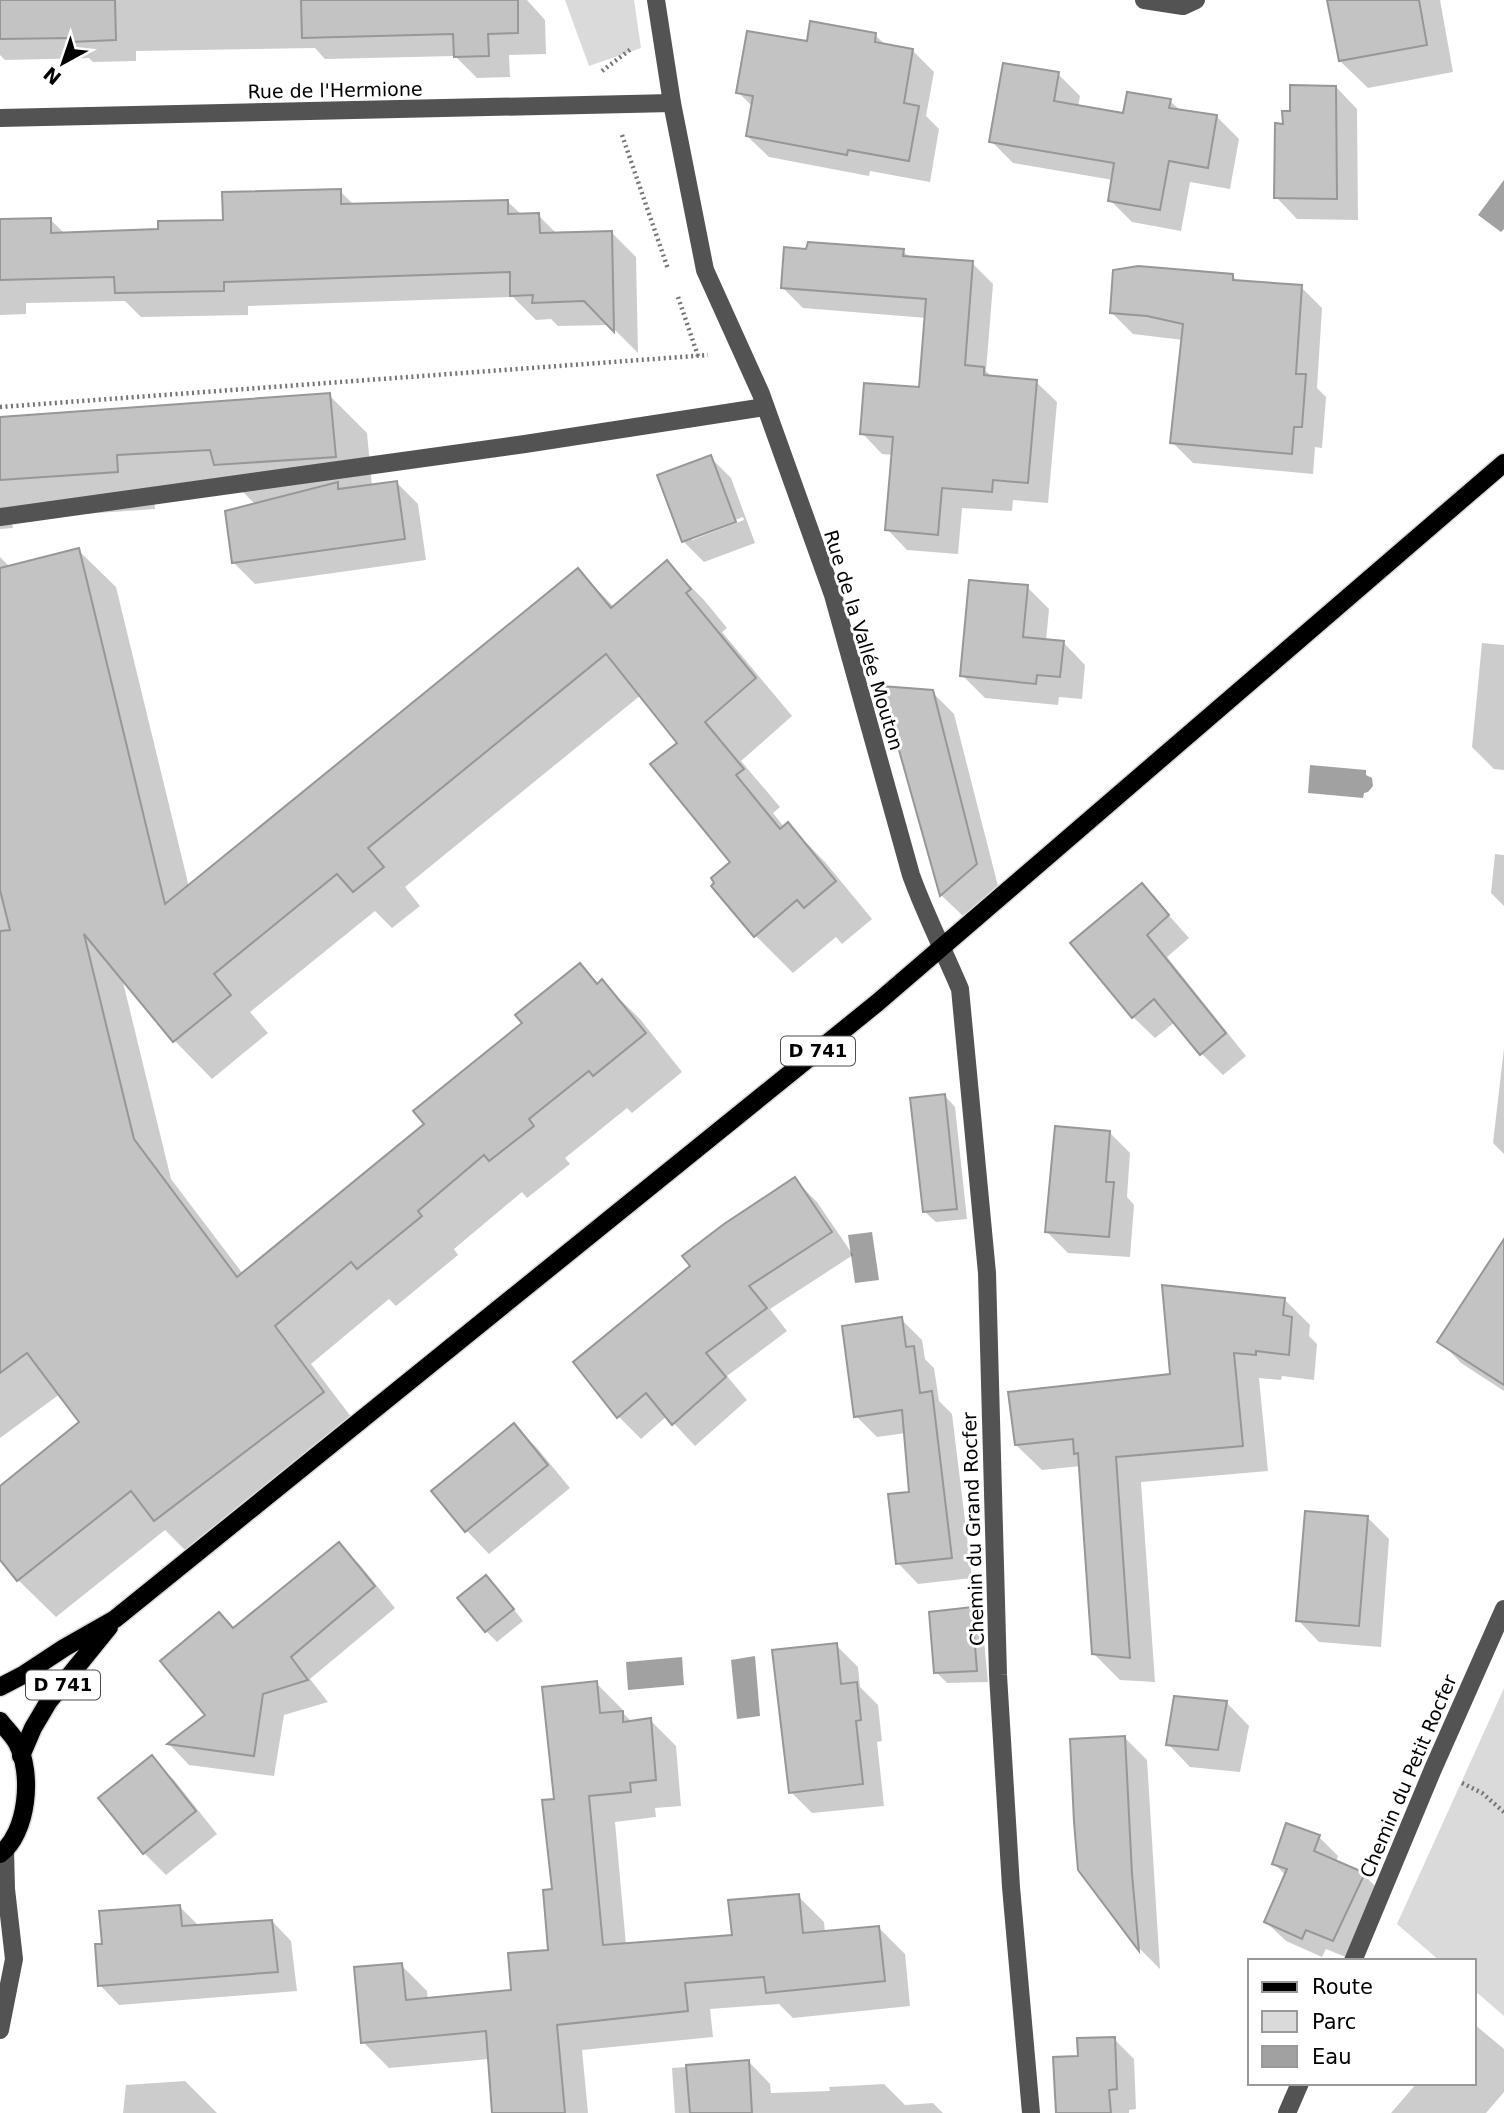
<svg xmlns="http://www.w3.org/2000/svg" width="1504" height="2113" font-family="'DejaVu Sans',sans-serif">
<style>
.green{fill:#dadada}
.water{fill:#a1a1a1}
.shadow{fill:#0003;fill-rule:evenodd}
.building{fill:#c3c3c3;stroke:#979797;stroke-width:2}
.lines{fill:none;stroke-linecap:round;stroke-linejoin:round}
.major-casing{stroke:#dbdbdb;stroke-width:21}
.path{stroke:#757575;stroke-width:4.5;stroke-dasharray:2 3.5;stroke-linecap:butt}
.minor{stroke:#535353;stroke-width:18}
.major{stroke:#000;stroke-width:18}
.labels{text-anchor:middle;stroke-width:6;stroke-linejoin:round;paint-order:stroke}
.shield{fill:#fff;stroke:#4c4c4c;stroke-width:2}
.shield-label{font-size:18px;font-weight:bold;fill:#000}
.street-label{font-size:19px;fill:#000;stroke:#fff}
</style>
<rect width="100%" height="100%" fill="#fff"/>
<!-- green -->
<g class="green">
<path d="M565 0H634L641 48 589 66Z"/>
<path d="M1504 1688V2016L1474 1990V1961H1440L1397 1924Z"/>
</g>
<!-- water -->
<g class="water">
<path d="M1504 180V229L1501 232 1478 215Z"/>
<path d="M1310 765 1366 770V775L1372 778 1373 786 1368 792 1364 793 1363 798 1308 793Z"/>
<path d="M872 1232 879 1280 855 1283 848 1235Z"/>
<path d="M755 1656 760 1716 737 1719 731 1660Z"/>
<path d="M682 1657 684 1685 628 1690 626 1662Z"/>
</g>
<!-- shadow -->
<g class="shadow">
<path d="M0 0H527L545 20 546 54 509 55 510 77 477 78 455 56 325 59 315 48 136 51V61L93 62 89 58 5 60 0 55Z"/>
<path d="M1329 0H1440L1453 72 1368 88 1340 61Z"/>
<path d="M875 35 887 46 912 50 934 72 926 116 939 129 930 182 870 171 869 176 769 157 747 136 753 107 738 92 808 43Z"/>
<path d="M1058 74 1080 96 1078 107 1125 115 1170 101 1181 111 1217 117 1239 139 1230 189 1190 182 1181 231 1132 222 1110 200 1113 180 1013 163 991 141Z"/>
<path d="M1336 87 1357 109 1358 220 1297 219 1276 197 1285 126 1291 113Z"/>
<path d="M340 191 355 206 507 201 522 215H538L557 234 612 233 636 257 638 353 610 325 558 326 551 319 536 320 513 297 248 306V315L141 317 125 301 26 303V314L0 315V221L50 219 65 234 160 231 225 221Z"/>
<path d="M808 250 903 251 910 258 972 263 993 284 986 371 993 378 1036 382 1057 402 1048 503 1013 500 1012 511 962 508 958 554 907 550 887 529 893 455 882 454 862 433 920 389 927 318 803 308 783 288Z"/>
<path d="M1232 275 1239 283 1301 287 1322 308 1317 388 1326 397 1322 448 1315 447 1313 474 1193 463 1172 442 1183 340 1133 334 1112 313Z"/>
<path d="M329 395 367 433 372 486 397 483 418 504 426 560 255 584 234 563 256 505 238 487 154 492 155 509 11 519 13 528 0 529V419Z"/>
<path d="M710 457 731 478 755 543 704 562 683 541ZM743 517 744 520 692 540V536Z"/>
<path d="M78 550 116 587 189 887 578 570 614 607 667 563 704 600 727 628 722 632 792 716 741 761 780 807 773 813 784 827 788 824 825 862 872 919 842 944 836 937 793 973 755 935 732 863 679 743 641 695 405 887 420 906 392 928 375 911 250 1012 268 1033 212 1079 175 1041 122 978 171 1179 243 1274 426 1124 580 965 599 984 602 982 640 1019 682 1072 632 1113 627 1108 565 1158 570 1164 527 1198 522 1192 454 1249 458 1255 396 1306 389 1299 311 1364 361 1430 193 1558 165 1530 56 1617 18 1580 0 1558V1488L81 1422 60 1394 0 1438V557L10 567Z"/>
<path d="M1027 587 1049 609 1046 641 1063 642 1085 665 1082 699 1059 697 1058 705 985 698 962 675Z"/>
<path d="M1482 643 1504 645V770L1494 769 1472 747Z"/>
<path d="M932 692 954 714 998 886 963 916 941 895 912 793Z"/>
<path d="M1495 854 1504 855V906L1491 893Z"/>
<path d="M1142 885 1189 938 1167 957 1246 1056 1223 1075 1201 1053 1175 1022 1155 1038 1133 1017Z"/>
<path d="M1504 1048V1154L1493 1143Z"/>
<path d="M945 1096 955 1107 967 1219 936 1222 925 1212Z"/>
<path d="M1109 1132 1130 1153 1127 1197 1134 1205 1130 1257 1068 1253 1047 1232Z"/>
<path d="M795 1180 817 1202 853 1255 770 1309 787 1331 727 1376 747 1400 695 1446 667 1416 641 1439 619 1417 693 1266Z"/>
<path d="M1504 1267V1391L1461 1363 1440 1341Z"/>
<path d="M1284 1299 1310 1325 1309 1336 1317 1344 1314 1380 1282 1376 1281 1380 1259 1378 1268 1471 1141 1482 1155 1682 1120 1680 1094 1654 1081 1466 1042 1470 1016 1445 1172 1375Z"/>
<path d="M901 1319 922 1340 925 1359 934 1368 939 1401 952 1414 972 1578 918 1584 898 1563 911 1493 906 1433 877 1437 856 1416Z"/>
<path d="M514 1426 537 1448 570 1488 489 1554 467 1531 434 1491Z"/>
<path d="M1368 1518 1389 1539 1381 1647 1319 1642 1298 1620Z"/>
<path d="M339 1544 360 1565 395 1608 310 1679 328 1702 284 1715 274 1776 189 1765 169 1744 207 1715 219 1614 235 1629Z"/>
<path d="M497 1588 523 1621 497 1642 486 1631Z"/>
<path d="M971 1609 982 1620 988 1682 947 1683 936 1672Z"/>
<path d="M836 1645 858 1667 860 1687 878 1705 882 1741 877 1742 884 1806 812 1813 791 1792Z"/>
<path d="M596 1683 622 1709 623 1713 632 1722 650 1720 676 1746 681 1806 655 1808 656 1817 615 1822 626 1945 734 1937 798 1896 824 1922 825 1933 879 1928 905 1954 910 2006 793 2018 779 2004 710 2009 713 2037 582 2050 588 2113H493L489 2059 389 2068 363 2042 401 1965 427 1991 428 2000 513 1992 549 1951 554 1891 556 1800Z"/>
<path d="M1227 1703 1249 1726 1240 1772 1190 1767 1168 1744Z"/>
<path d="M1124 1737 1147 1760 1160 1969 1140 1949 1080 1870Z"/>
<path d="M152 1758 174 1780 217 1834 166 1875 144 1853Z"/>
<path d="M1319 1837 1338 1856 1336 1862 1364 1875 1383 1894 1353 1960 1326 1949 1322 1957 1286 1941 1266 1922 1286 1876 1274 1863Z"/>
<path d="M180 1907 200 1927 272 1921 291 1941 297 1991 119 2005 100 1985 104 1946Z"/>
<path d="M1474 2024 1504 2049V2092L1486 2113H1391L1417 2083H1474Z"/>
<path d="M1114 2039 1134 2059 1136 2109 1129 2110V2113H1057L1080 2058Z"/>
<path d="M749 2062 770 2084 771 2093 830 2091 829 2087 884 2084 905 2105 933 2103 943 2113H675L672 2068Z"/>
<path d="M185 2081 217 2113H123L126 2085Z"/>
</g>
<!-- building -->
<g class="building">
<path d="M0 0H115L116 40 70 42V38L0 39Z"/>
<path d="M301 0H518V33L488 34 489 56 454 57 453 34 302 38Z"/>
<path d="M1327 0H1419L1427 45 1339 61Z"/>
<path d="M810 21 876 33 875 42 913 49 904 103 919 106 909 161 848 150 847 155 746 136 753 96 736 93 747 31 807 41Z"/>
<path d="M1003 63 1059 72 1054 101 1123 113 1127 92 1171 99 1169 108 1217 115 1208 168 1169 161 1160 210 1108 201 1114 163 989 142Z"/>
<path d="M1290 85 1336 86 1337 199 1274 198 1275 123 1283 124 1282 111H1290Z"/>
<path d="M341 189V204L508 200V214L539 213 540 233 612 231 614 332 584 301 532 303 533 295 510 296V272L224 282V291L115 293 114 277 0 280V219L51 218V233L158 229V221L223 220 222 192Z"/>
<path d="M808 242 904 249 903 256 973 261 965 365 984 367V375L1037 380 1028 483 993 480 992 492 942 488 938 535 885 530 893 437 860 434 864 383 919 387 926 299 781 288 784 247 806 249Z"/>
<path d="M1138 266 1233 274V280L1302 285 1296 374H1306L1302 427H1294L1292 454 1170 443 1183 324 1147 316 1110 313 1113 270Z"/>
<path d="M330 393 336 457 214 465 210 450 117 455 118 472 0 480V417Z"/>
<path d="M711 455 736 522 682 542 657 475Z"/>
<path d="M397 481 405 539 232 563 225 511 338 482V489Z"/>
<path d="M79 548 165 904 578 568 611 608 667 560 691 589 686 593 756 678 705 722 744 769 736 775 780 829 788 822 836 881 804 908 797 900 754 937 711 886 714 883 711 878 730 862 650 764 677 743 606 654 368 848 384 867 353 892 337 874 214 974 231 995 173 1042 84 934 134 1139 237 1277 424 1124 413 1111 522 1023 515 1015 580 963 597 984 602 979 646 1033 593 1076 589 1071 529 1119 534 1126 489 1161 484 1155 418 1211 422 1216 357 1269 351 1262 275 1326 324 1392 154 1521 131 1491 17 1581 0 1560V1486L79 1422 27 1353 0 1373V931L10 930 0 890V568Z"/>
<path d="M969 580 1028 585 1023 637 1064 641 1060 677 1037 675 1036 684 960 676Z"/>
<path d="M881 686 933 690 977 864 940 896Z"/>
<path d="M1142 883 1169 915 1147 935 1226 1033 1200 1055 1154 999 1132 1018 1070 943Z"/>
<path d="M945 1094 957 1209 923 1212 910 1098Z"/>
<path d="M1055 1126 1110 1131 1106 1182H1114L1109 1237 1045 1232Z"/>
<path d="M795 1177 832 1232 749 1286 767 1308 706 1353 726 1377 672 1425 646 1393 617 1418 573 1362 690 1266 682 1256 724 1224Z"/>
<path d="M1504 1239V1385L1437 1342Z"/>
<path d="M1162 1285 1285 1298 1283 1315 1292 1317 1289 1355 1256 1351V1355L1234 1353 1243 1446 1116 1457 1130 1658 1092 1654 1078 1453 1074 1454 1073 1439 1015 1445 1008 1392 1170 1374Z"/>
<path d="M902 1317 906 1347 914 1346 920 1393 932 1391 952 1558 896 1564 888 1494 909 1492 902 1410 854 1417 842 1326Z"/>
<path d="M514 1423 548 1465 465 1532 431 1491Z"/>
<path d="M1305 1511 1368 1516 1359 1626 1296 1621Z"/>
<path d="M339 1542 375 1586 291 1657 308 1680 263 1694 254 1756 167 1744 205 1715 160 1661 219 1612 233 1628Z"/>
<path d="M486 1575 514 1609 485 1632 457 1598Z"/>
<path d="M972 1607 977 1671 934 1673 929 1612Z"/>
<path d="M837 1643 841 1684 857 1682 861 1720 856 1721 863 1784 789 1793 772 1650Z"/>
<path d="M597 1681 600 1713 623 1711V1722L651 1718 656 1780 630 1783 631 1792 589 1796 603 1945 732 1935 728 1900 799 1894 803 1933 879 1926 885 1981 766 1993 764 1977 685 1983 688 2011 557 2025 565 2113H492L486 2031 361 2043 354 1967 402 1963 406 2000 511 1990 508 1953 548 1950 543 1890 552 1889 542 1800 554 1799 542 1687Z"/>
<path d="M1174 1696 1227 1701 1218 1750 1166 1745Z"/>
<path d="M1125 1736 1132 1874 1139 1951 1078 1870 1074 1822 1070 1739Z"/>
<path d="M152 1755 196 1811 143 1854 98 1798Z"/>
<path d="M1286 1823 1320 1835 1314 1851 1365 1873 1333 1941 1306 1930 1302 1939 1264 1922 1287 1869 1272 1864Z"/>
<path d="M180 1905 182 1926 272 1920 278 1972 98 1986 95 1944H102L99 1911Z"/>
<path d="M1115 2037 1117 2089 1109 2090 1111 2113H1056L1053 2057 1078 2056 1077 2038Z"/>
<path d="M749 2060 752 2113H690L686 2065Z"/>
</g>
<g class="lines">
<!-- major casing -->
<g class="major-casing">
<g id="major">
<path d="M0 1687 23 1675 64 1648 115 1619 877 1003 1504 463"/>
<path d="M0 1721C5 1728 13 1735 17 1743 33 1773 28 1833 0 1854"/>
<path d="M21 1756 33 1728 49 1701 109 1627"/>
</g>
</g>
<!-- path -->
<g class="path">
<path d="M602 71 631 49"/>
<path d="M622 135 668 269"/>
<path d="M678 297 698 356"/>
<path d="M0 407 708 355"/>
<path d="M1462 1783 1482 1793 1504 1812"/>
</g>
<!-- minor -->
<g class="minor">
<path d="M656 0 672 103 705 270 761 394 833 595 911 875C925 914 944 951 960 989L987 1273 998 1675 1011 1887 1031 2113"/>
<path d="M1144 0 1183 6 1196 0"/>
<path d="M0 118 672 103"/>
<path d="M0 517 525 444 765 407"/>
<path d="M1353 1961 1433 1769 1504 1609"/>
<path d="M0 2030 14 1959 6 1889 5 1850"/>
<path d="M1287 2113 1300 2083"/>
</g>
<!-- major -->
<use href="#major" class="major"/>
</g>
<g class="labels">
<!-- shield labels -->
<g class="shield">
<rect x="781" y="1036.5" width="74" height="29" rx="5"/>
<rect x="26" y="1670.5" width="74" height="29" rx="5"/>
</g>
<g class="shield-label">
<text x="818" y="1057">D 741</text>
<text x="63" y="1691">D 741</text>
</g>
<!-- street labels -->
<g class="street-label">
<text transform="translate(335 90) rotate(-1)" y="7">Rue de l'Hermione</text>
<text transform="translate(864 640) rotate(73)" y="7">Rue de la Vallée Mouton</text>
<text transform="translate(973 1529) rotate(-92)" y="7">Chemin du Grand Rocfer</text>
<text transform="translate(1408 1776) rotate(-67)" y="7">Chemin du Petit Rocfer</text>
</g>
</g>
<!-- legend -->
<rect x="1248" y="1959" width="228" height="126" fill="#ffffff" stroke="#999999" stroke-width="2"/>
<rect x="1262" y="1982" width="35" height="10" fill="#000000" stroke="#999999" stroke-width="2"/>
<text x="1312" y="1994" font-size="21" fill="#000000">Route</text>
<rect x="1262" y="2011" width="35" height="21" fill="#dadada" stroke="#999999" stroke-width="2"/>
<text x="1312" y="2029" font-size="21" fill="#000000">Parc</text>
<rect x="1262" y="2046" width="35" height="21" fill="#a1a1a1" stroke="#999999" stroke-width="2"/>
<text x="1312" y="2064" font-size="21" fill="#000000">Eau</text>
<!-- north arrow -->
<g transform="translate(63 63) rotate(220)" stroke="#ffffff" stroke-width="5" paint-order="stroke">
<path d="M0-5L12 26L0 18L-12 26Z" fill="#000000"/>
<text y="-10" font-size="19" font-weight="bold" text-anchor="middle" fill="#000000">N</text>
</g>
</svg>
